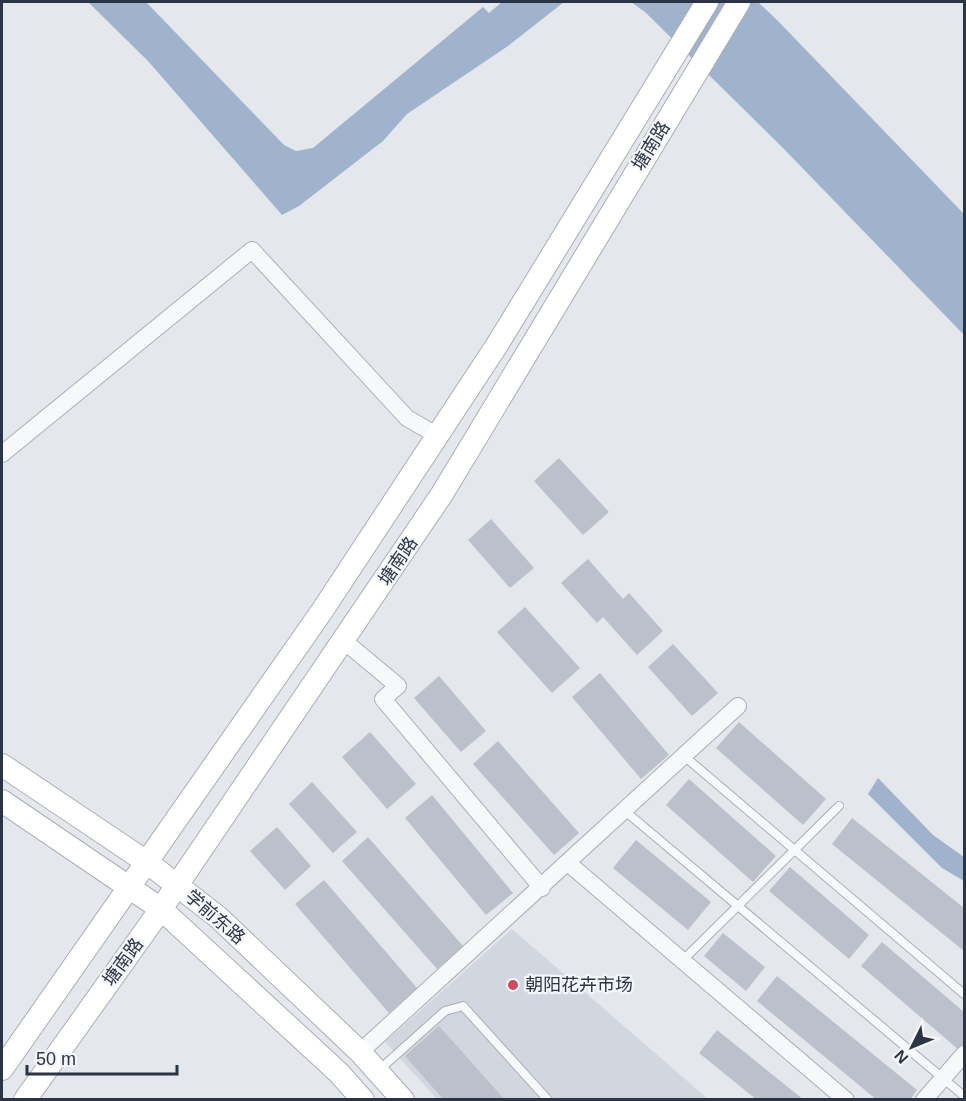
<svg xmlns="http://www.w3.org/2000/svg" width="966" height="1101" font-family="Helvetica,'Noto Sans SC',sans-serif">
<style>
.built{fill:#d2d6de}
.water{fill:#9fb4cc}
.building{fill:#bbc0ca}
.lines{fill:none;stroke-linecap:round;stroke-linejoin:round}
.lane-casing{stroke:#a9aeb7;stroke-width:10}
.street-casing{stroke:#a9aeb7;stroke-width:18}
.secondary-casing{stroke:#a9aeb7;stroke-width:24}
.lane{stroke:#f7f8fa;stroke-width:8}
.street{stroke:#f7f8fa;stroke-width:16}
.secondary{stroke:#fff;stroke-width:22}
.poi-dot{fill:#d1495b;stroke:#f4f6f9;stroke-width:2}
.labels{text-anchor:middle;stroke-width:4.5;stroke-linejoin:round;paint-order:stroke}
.street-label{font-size:18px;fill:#2b3445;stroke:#f4f6f9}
.poi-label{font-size:18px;fill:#2b3445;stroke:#f4f6f9;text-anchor:start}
</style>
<rect width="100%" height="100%" fill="#e4e7ec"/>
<!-- built -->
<path class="built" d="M512 929 708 1099H437L385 1042Z"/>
<!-- water -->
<g class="water">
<path d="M88 2H146L284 145 296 151 313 148 483 7 489 13 502 2H564L508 46 407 114 383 141 299 206 282 215 148 61Z"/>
<path d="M631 2H758L778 21 964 214V335L784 149 645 12Z"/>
<path d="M878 778 933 835 964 857V881L942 868 868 794Z"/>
</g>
<!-- building -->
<g class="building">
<path d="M559 458 609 512 583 535 534 481Z"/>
<path d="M491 519 534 568 510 588 468 540Z"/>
<path d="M588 559 623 599 629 593 663 631 637 655 603 617 597 623 561 583Z"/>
<path d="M525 607 580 668 552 693 497 632Z"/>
<path d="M673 644 718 693 692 716 648 667Z"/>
<path d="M600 673 669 755 641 779 572 697Z"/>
<path d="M439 676 486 731 461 752 414 698Z"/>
<path d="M739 722 826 799 803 825 716 748Z"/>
<path d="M370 732 416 784 387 809 342 757Z"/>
<path d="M498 741 579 833 554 855 473 764Z"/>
<path d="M689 779 776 856 753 882 666 805Z"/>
<path d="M312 782 357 832 333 853 289 804Z"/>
<path d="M432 795 513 893 486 915 405 818Z"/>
<path d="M852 818 964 908V951L832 844Z"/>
<path d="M277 827 311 866 285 890 250 851Z"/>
<path d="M368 837 463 946 437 969 342 861Z"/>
<path d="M636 840 711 902 688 930 613 868Z"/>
<path d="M790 867 869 935 849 959 769 891Z"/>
<path d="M324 880 417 988 389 1013 295 904Z"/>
<path d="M723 933 765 967 746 991 704 956Z"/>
<path d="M882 942 964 1012V1044L959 1050 861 966Z"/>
<path d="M777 976 917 1090 910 1100H877L757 1001Z"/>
<path d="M439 1026 505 1100H444L405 1056Z"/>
<path d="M717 1030 804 1100H757L699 1053Z"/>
</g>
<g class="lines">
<!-- lane casing -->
<g class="lane-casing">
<g id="lane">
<path d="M684 756 964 994"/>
<path d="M625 811 964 1096"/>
<path d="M683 960 839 806"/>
<path d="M379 1070 445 1011 463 1006 548 1100"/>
</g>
</g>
<!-- street casing -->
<g class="street-casing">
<g id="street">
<path d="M2 454 252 250 407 418 438 436"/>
<path d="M344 641 398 686 383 699 542 888"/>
<path d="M568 863 846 1100"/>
<path d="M360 1052 738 706"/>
<path d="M924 1100 964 1054"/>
</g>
</g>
<!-- secondary casing -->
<g class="secondary-casing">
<g id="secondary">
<path d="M2 765 148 863 218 917 360 1052 403 1100"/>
<path d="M2 801 161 909 339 1073 363 1100"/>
<path d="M2 1069 322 611 497 345 707 2"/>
<path d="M25 1100 161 909 442 494 739 2"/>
</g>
</g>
<!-- lane -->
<use href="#lane" class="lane"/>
<!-- street -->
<use href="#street" class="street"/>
<!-- secondary -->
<use href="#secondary" class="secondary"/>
</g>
<!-- markers -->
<circle class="poi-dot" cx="513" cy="985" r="6"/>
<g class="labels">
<!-- street labels -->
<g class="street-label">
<text transform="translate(651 146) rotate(-58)" y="6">塘南路</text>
<text transform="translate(398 561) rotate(-56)" y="6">塘南路</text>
<text transform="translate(215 917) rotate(41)" y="6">学前东路</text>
<text transform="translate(123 962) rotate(-54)" y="6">塘南路</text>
</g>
<!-- poi labels -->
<g class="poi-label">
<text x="525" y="991">朝阳花卉市场</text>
</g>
</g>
<!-- border -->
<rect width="966" height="1101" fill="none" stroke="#2b3445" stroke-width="6"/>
<!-- north arrow -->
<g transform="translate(912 1047) rotate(227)" stroke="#f4f6f9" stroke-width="4.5" paint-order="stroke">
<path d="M0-4.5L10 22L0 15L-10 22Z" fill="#2b3445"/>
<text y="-9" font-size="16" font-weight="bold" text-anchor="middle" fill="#2b3445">N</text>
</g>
<!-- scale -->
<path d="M27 1065v9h150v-9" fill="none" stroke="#2b3445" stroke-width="3"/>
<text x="36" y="1065" font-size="18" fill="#2b3445" stroke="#f4f6f9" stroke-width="4.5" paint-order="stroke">50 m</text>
</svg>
